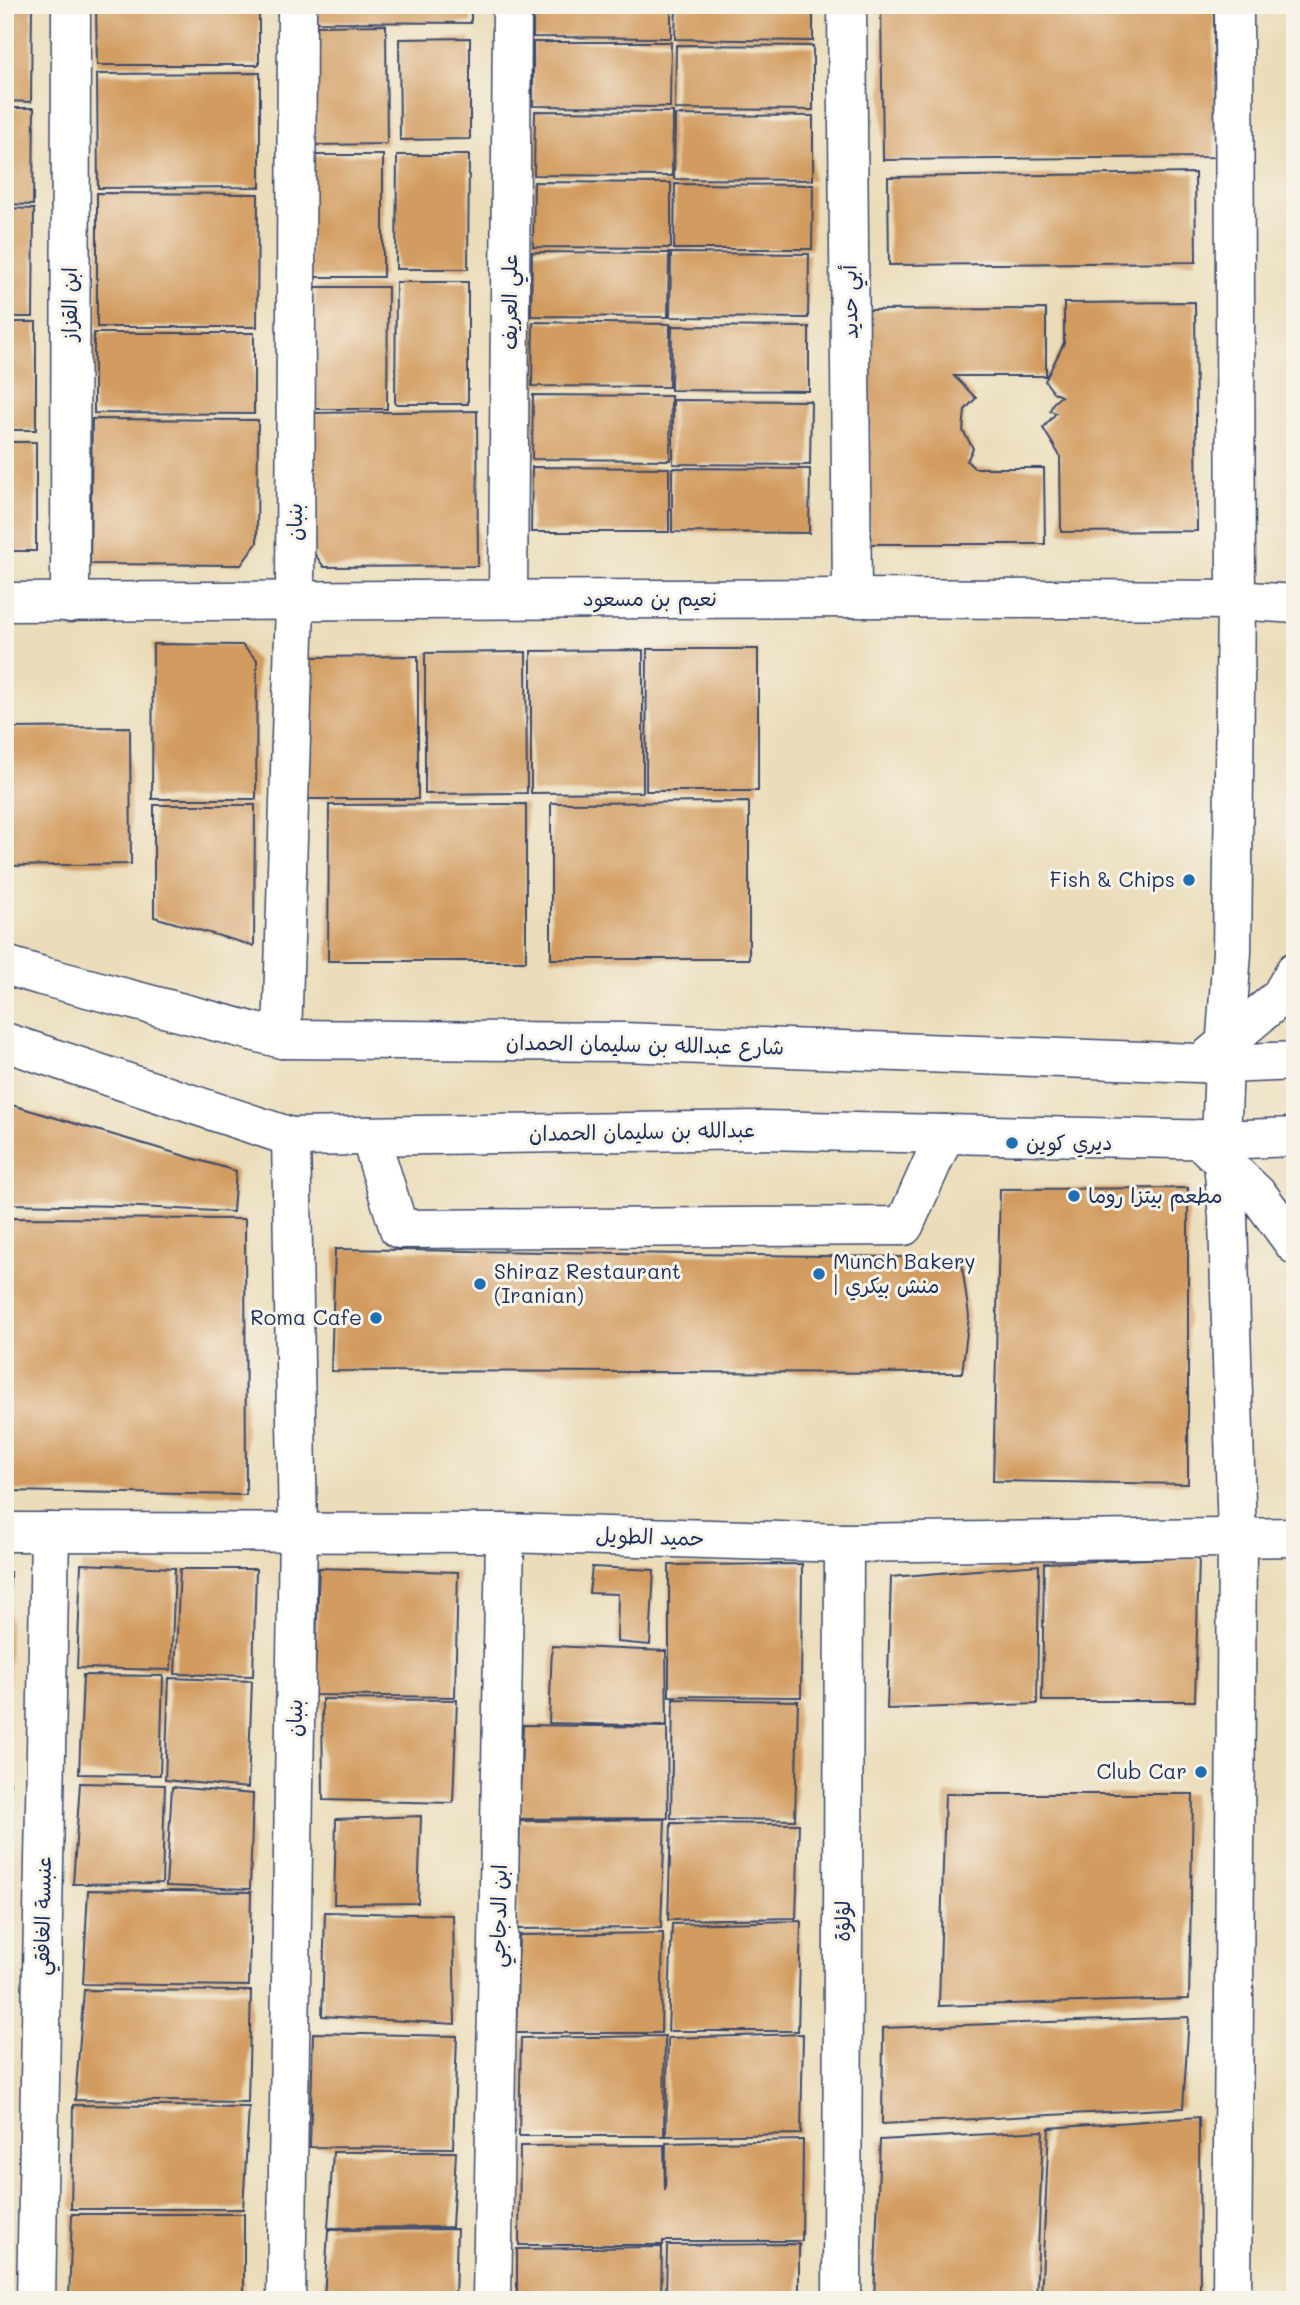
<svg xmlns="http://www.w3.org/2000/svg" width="1300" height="2305" font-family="Mali,'Playpen Sans Arabic',sans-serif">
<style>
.building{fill:#d29b5e}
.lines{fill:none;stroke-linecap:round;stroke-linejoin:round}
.minor-casing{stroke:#3a496c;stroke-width:41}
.major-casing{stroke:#3a496c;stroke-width:41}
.minor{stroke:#fff;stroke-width:38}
.major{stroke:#fff;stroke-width:38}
.poi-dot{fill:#1f6fb2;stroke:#f7f3e8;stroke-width:2.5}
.labels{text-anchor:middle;stroke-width:6;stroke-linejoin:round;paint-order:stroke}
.street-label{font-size:21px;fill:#1b2f5e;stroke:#f7f3e8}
.poi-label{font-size:21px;fill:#1b2f5e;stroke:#f7f3e8;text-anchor:start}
</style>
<rect width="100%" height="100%" fill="#f7f3e8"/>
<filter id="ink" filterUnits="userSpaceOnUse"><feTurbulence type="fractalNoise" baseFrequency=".0143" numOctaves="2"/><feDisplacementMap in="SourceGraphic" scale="14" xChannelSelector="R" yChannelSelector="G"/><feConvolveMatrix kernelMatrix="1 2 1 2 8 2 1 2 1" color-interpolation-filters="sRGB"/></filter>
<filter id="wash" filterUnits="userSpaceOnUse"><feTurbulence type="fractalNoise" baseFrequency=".00686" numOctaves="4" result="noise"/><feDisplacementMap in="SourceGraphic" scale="28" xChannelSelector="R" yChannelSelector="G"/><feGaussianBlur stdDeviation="1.57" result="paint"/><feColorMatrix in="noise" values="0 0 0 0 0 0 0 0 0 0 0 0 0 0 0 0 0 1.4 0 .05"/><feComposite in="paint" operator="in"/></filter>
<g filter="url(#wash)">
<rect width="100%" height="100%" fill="#ebddba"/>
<g id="blocks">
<!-- building -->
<g class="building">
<path d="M5 5H32L31 102 5 101Z"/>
<path d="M96 5H259V65H97Z"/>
<path d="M316 5H471V23L316 22Z"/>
<path d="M533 5H671V38L533 37Z"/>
<path d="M676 5H813V41L675 39Z"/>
<path d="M881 5H1214L1215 157 883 160Z"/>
<path d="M386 25 387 144 315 145 314 26Z"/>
<path d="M470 38V139L400 140 399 39Z"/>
<path d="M533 42H671L670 107 533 106Z"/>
<path d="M676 45 813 46V110L675 109Z"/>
<path d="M260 73V187L98 188 97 74Z"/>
<path d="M5 108H34L33 205 5 204Z"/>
<path d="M535 111 673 112 672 176 534 175Z"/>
<path d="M675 115 813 116V180L674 179Z"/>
<path d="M311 155H383V277H310Z"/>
<path d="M397 155H469L468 269H396Z"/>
<path d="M1195 173 1196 262 889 265 888 177Z"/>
<path d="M534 182 671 183V248L533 247Z"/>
<path d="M675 184 813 185 812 249H674Z"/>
<path d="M97 193 258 194 257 327H97Z"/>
<path d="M5 208 34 209 33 317H5Z"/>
<path d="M532 252 669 253 668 317 531 316Z"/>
<path d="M671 253 809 254 808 318 670 317Z"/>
<path d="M396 282H468V404H395Z"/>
<path d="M315 287H388L387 409H314Z"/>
<path d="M1195 302 1197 531 1061 532 1060 456 1043 428 1056 413 1050 411 1053 403 1061 396 1054 393 1045 381 1064 343V303Z"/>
<path d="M1046 309V376H954L976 398 965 410 963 431 973 448 967 461 974 468H1044L1045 544H869V310Z"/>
<rect x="5" y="322" width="31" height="108"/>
<path d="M533 322 670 324 669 387 532 386Z"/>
<path d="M672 326 809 327V391L671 390Z"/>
<path d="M94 333H254V414L94 413Z"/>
<path d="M533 395 671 396 670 460 532 459Z"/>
<path d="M673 400 811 401 810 465 673 464Z"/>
<path d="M477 411 478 566 324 567 309 546 308 413Z"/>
<path d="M92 419 258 420 257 543 241 565 90 564Z"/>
<rect x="5" y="442" width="31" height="109"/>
<path d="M532 467 669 468V532H531Z"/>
<path d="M672 468 810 469 809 533 672 532Z"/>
<path d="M153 644 242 645 257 660 256 799H152Z"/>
<path d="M647 649H758V791H646Z"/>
<path d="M643 650V792L531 793V651Z"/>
<path d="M526 652 527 793 425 794V653Z"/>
<path d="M418 656V799H306V657Z"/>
<path d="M130 727 131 864 5 866V728Z"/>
<path d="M749 802V959H551V803Z"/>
<path d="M526 804V961H328L329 805Z"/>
<path d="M154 805H255L254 946 154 917Z"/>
<path d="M5 1103 236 1171 233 1212 121 1206 5 1204Z"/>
<path d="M1188 1188V1484L993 1481 1000 1189Z"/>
<path d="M5 1218 245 1219 246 1495 5 1491Z"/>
<path d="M335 1249 961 1258 969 1316 962 1373 331 1371Z"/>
<path d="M1199 1557 1195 1701H1042L1044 1563Z"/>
<path d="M81 1564 175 1568 171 1670 77 1668Z"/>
<path d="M802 1564 801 1697 669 1696V1565Z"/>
<path d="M1039 1565 1037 1704 887 1709 891 1577Z"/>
<path d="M592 1567 654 1570 650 1645 617 1642 618 1594 589 1593Z"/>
<path d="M319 1568 458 1572 455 1697 314 1695Z"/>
<path d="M180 1569H256L253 1676 175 1674Z"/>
<path d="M5 1572H10L8 1780H5Z"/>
<path d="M552 1646 666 1651 667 1726 549 1723Z"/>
<path d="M83 1675 163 1676 160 1775 79 1774Z"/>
<path d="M169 1678 252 1681 248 1788 165 1780Z"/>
<path d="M322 1699 457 1700 453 1803 323 1800Z"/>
<path d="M673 1699 798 1701 795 1820 671 1818Z"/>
<path d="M523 1725 667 1727 668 1818 519 1819Z"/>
<path d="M10 1782 7 1847H5V1783Z"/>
<path d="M80 1783 165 1785 162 1883 73 1884Z"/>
<path d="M172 1787 253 1794 250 1889 166 1886Z"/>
<path d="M945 1794H1193L1189 1999 939 2006Z"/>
<path d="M421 1816 418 1903 334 1904 336 1819Z"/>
<path d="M665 1819 661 1928 517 1929 520 1821Z"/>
<path d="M671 1823 799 1824 796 1918 668 1920Z"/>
<path d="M88 1890 251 1892 249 1986 83 1984Z"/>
<path d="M325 1912 453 1915 455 2024 322 2016Z"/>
<path d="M801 1921 798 2031H668L672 1924Z"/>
<path d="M663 1933 661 2033H516L519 1935Z"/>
<path d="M84 1990 251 1991 248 2102 75 2100Z"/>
<path d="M1189 2017 1183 2108 882 2124 883 2028Z"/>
<path d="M313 2033 457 2036 453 2148 310 2147Z"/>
<path d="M803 2034 801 2134 666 2136 668 2038Z"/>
<path d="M665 2036 664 2136H519L521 2038Z"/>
<path d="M73 2105 249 2107 243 2209H71Z"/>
<path d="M1199 2117 1200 2300H1041L1049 2128Z"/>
<path d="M1043 2131 1036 2300H874L880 2140Z"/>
<path d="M803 2140 802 2241H663V2245H519L520 2146 664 2145 665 2191 666 2143Z"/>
<path d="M5 2150H8L10 2300H5Z"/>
<path d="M333 2152H456L452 2227 328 2228Z"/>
<path d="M72 2214H244V2300H69Z"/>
<path d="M457 2229 455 2300H324L328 2230Z"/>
<path d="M799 2244V2300H666L667 2245Z"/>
<path d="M662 2247 661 2300H517V2249Z"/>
</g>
</g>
</g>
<g filter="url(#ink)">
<use href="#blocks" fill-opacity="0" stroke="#3a496c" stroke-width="2"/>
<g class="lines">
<!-- minor casing -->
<g class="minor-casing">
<g id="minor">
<path d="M847 5 852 598"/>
<path d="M508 599 512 5"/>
<path d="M5 602 852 598 1236 600 1295 604"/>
<path d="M70 603 71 5"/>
<path d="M5 965 42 976 282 1039 622 1042 1224 1064 1295 1061"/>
<path d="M282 1039 295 602 297 5"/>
<path d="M5 1042 291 1137 762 1130 1221 1140 1295 1137"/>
<path d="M370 1136 399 1229 904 1226 945 1134"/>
<path d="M5 1532 505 1533 844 1543 1295 1537"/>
<path d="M36 2300 50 1532"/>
<path d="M286 2300 298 1531 291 1137"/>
<path d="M492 2300 505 1533"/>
<path d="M842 2300 844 1543"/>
<path d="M1232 2300 1237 1539 1228 1217 1221 1140 1224 1064 1232 952 1236 600 1234 5"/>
</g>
</g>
<!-- major casing -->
<g class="major-casing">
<g id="major">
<path d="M1202 1063 1280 997 1295 971"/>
<path d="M1199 1139 1259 1196 1295 1245"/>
</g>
</g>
<!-- minor -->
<use href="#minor" class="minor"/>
<!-- major -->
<use href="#major" class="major"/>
</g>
</g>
<!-- markers -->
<g class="poi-dot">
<circle cx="1189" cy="880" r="7"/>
<circle cx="1012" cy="1143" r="7"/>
<circle cx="1074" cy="1196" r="7"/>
<circle cx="819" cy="1274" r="7"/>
<circle cx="480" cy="1284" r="7"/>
<circle cx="376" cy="1318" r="7"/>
<circle cx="1201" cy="1772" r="7"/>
</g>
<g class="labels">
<!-- street labels -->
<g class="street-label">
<text transform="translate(510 302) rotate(-90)" y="7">علي العريف</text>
<text transform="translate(850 302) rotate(-91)" y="7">أبي حديد</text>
<text transform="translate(70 304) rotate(-90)" y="7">ابن القزاز</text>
<text transform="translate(295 522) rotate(-90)" y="7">بنبان</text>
<text x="650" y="606">نعيم بن مسعود</text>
<text transform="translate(645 1045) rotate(1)" y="7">شارع عبدالله بن سليمان الحمدان</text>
<text transform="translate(642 1132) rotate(-1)" y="7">عبدالله بن سليمان الحمدان</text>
<text transform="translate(650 1537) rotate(2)" y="7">حميد الطويل</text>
<text transform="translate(295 1718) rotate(-89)" y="7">بنبان</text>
<text transform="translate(43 1916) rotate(-89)" y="7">عنبسة الغافقي</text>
<text transform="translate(499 1916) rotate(-89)" y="7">ابن الدجاجي</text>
<text transform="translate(843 1921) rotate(-90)" y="7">لؤلؤة</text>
</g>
<!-- poi labels -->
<g class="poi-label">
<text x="1175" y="887" text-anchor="end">Fish &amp; Chips</text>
<text x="1026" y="1150">ديري كوين</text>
<text x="1088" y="1203">مطعم بيتزا روما</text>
<text x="833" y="1269">Munch Bakery<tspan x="833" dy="24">| منش بيكري</tspan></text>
<text x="494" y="1279">Shiraz Restaurant<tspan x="494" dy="24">(Iranian)</tspan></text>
<text x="362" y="1325" text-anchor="end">Roma Cafe</text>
<text x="1187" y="1779" text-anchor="end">Club Car</text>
</g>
</g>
<!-- margin -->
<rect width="1300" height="2305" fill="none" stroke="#f7f3e8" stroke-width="28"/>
</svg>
